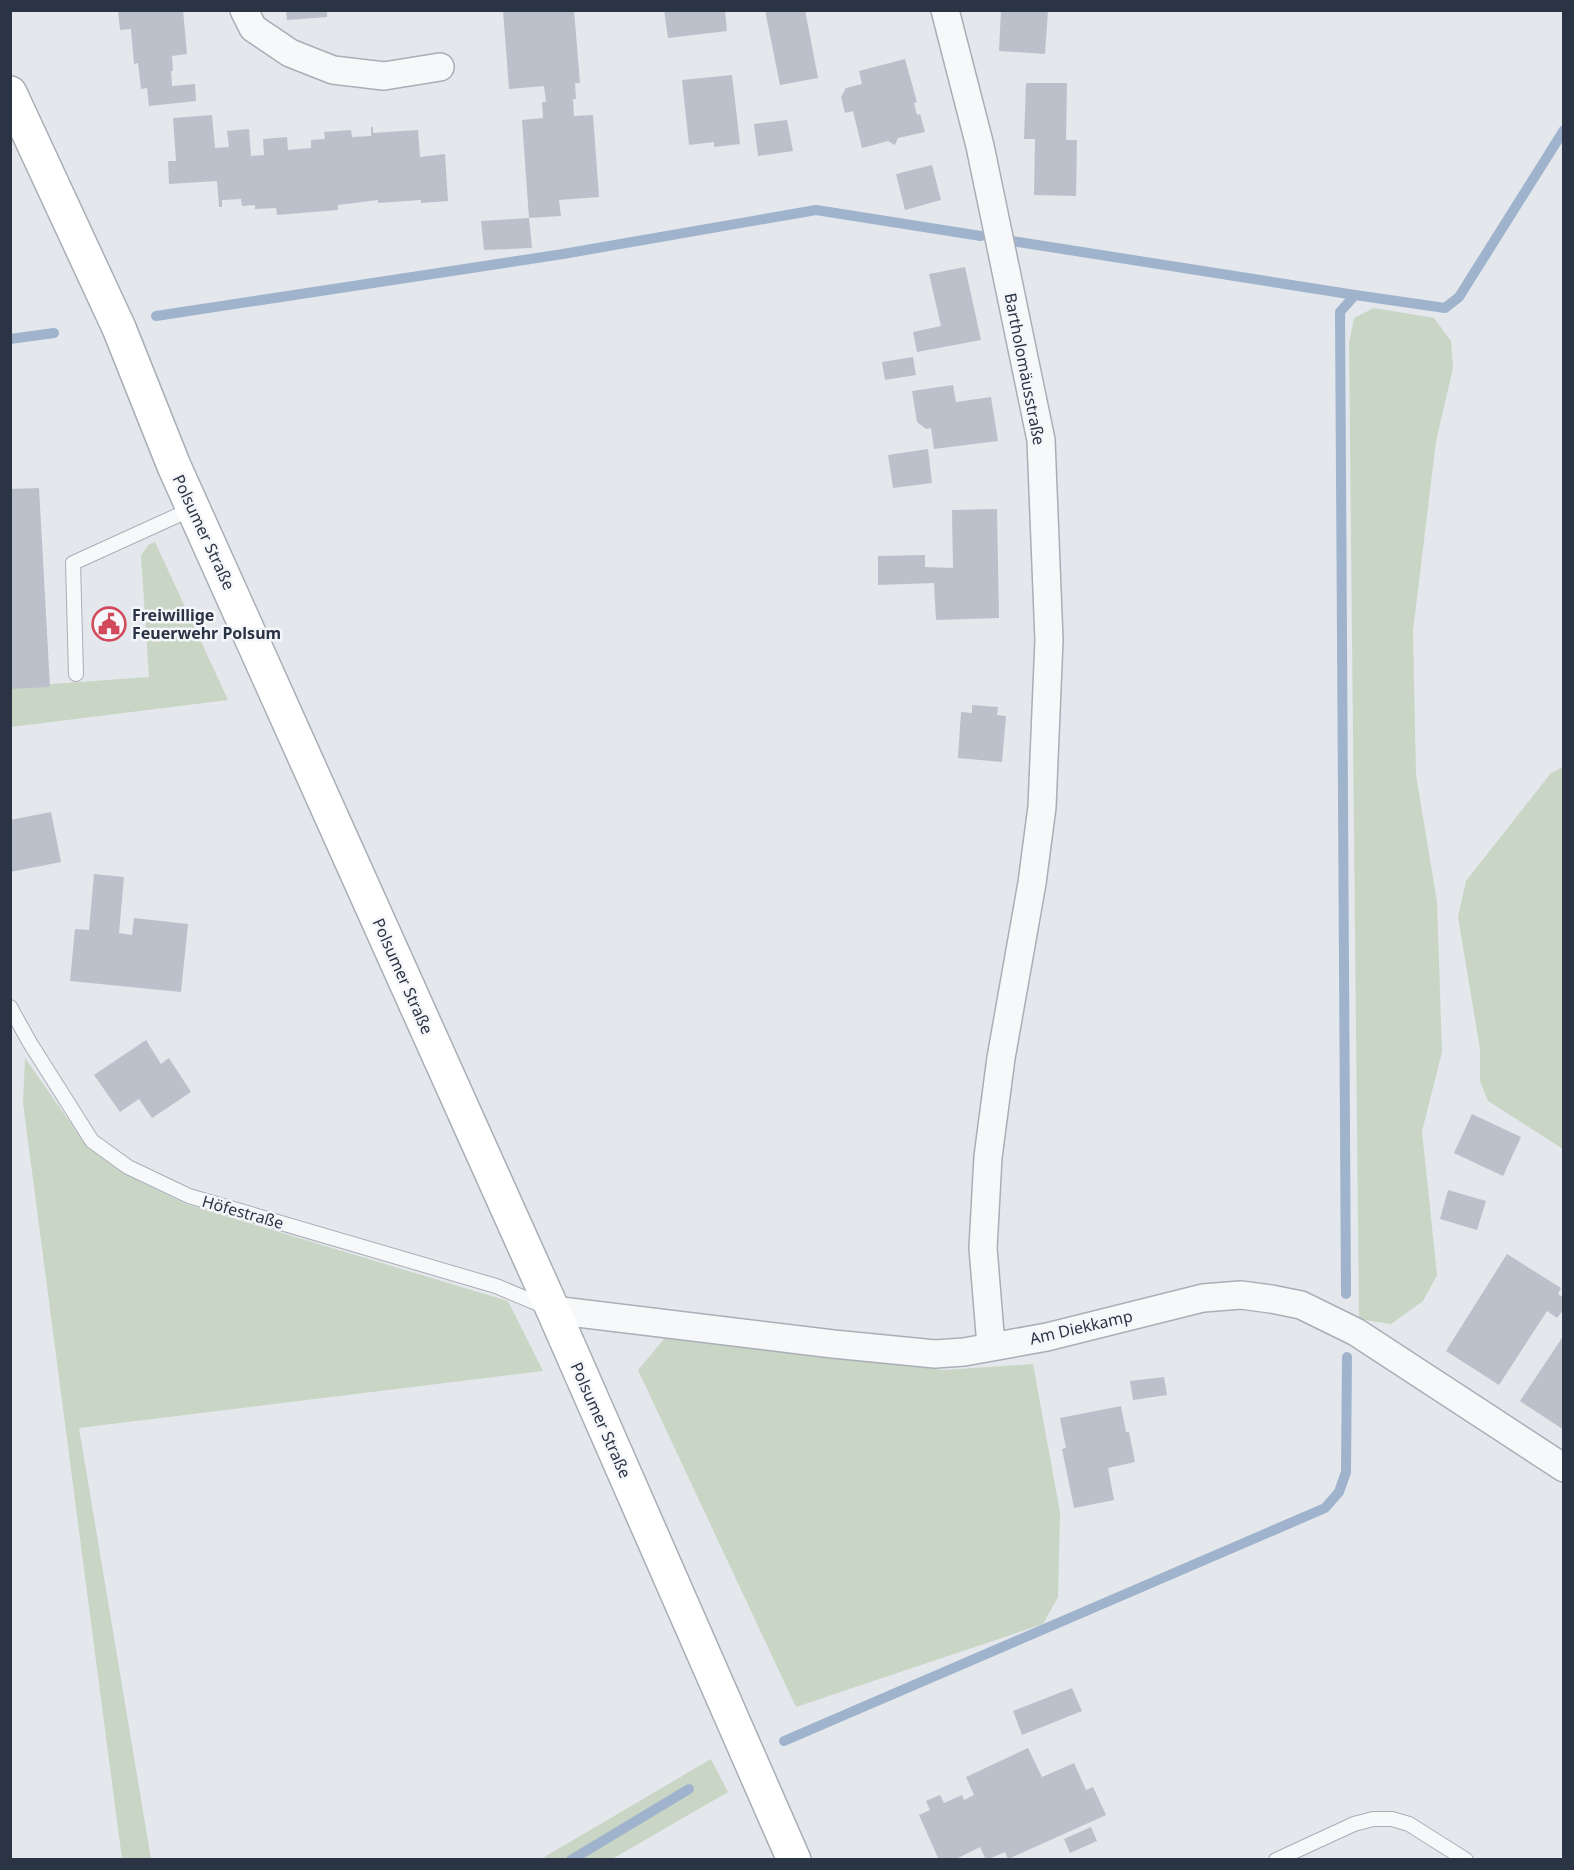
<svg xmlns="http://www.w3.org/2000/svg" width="1574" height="1870" font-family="'Noto Sans',sans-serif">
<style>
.green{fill:#c9d6c5}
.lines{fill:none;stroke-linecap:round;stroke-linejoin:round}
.stream{stroke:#9fb4cc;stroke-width:10}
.building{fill:#bbc0ca}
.lane-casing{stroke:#a9aeb7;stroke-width:16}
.street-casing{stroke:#a9aeb7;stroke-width:30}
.secondary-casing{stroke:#a9aeb7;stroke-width:36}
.lane{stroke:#f7f8fa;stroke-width:14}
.street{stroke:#f7f8fa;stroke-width:27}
.secondary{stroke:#fff;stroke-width:33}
.labels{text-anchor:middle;stroke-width:5;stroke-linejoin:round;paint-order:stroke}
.street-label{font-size:16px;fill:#2b3445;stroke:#f4f6f9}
.poi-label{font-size:16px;font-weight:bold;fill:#2b3445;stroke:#f4f6f9;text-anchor:start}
</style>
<rect width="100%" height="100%" fill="#e4e7ec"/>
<!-- green -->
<g class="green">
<path d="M1374 308 1434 318 1451 341 1453 368 1436 441 1413 631 1416 775 1437 902 1442 1052 1422 1131 1437 1275 1423 1301 1391 1324 1359 1319 1349 343 1354 318Z"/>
<path d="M155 542 228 700 11 727V687L149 677 141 556 148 545Z"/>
<path d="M1563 767V1149L1488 1101 1480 1081V1049L1458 917 1466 881 1551 773Z"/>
<path d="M25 1058 88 1148 125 1174 186 1204 508 1301 543 1371 79 1428 151 1859H122L23 1103Z"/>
<path d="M665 1338 944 1370 1033 1364 1060 1512 1058 1597 1043 1624 796 1707 638 1370Z"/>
<path d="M711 1759 728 1792 612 1859H541Z"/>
</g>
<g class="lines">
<!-- stream -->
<g class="stream">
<path d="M1012 241 1355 295"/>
<path d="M156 316 563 254 816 210 981 236"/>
<path d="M10 339 54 333"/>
<path d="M1346 1294 1340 312 1355 295 1445 308 1459 297 1564 130"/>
<path d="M784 1741 1325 1508 1339 1492 1346 1472 1347 1357"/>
<path d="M571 1860 689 1789"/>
</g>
</g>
<!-- building -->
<g class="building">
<path d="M118 10H183L187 54 172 56 173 71H171L172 86 195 84 196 101 149 106 147 88 141 89 138 63 134 64 131 29 120 30Z"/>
<path d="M286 10H327V17L287 20Z"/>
<path d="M503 10H574L580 83H575L576 99H573L574 116 593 115 599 197 559 200 561 216 529 218 532 248 484 250 481 221 529 218 522 120 543 118 542 102H546L544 86 509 89Z"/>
<path d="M664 10H725L727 31 668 38Z"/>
<path d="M765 10H805L818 78 780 85Z"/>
<path d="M1001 10H1048L1045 54 999 51Z"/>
<path d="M905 59 917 102 914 103 917 115 920 114 925 132 898 138 895 145 888 141 862 148 853 111 845 113 841 97 846 88 862 84 859 71Z"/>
<path d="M732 75 740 144 714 147V142L689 145 682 80Z"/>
<path d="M1026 83H1067L1066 140H1077L1076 196 1034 195 1035 139H1024Z"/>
<path d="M212 115 215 148 229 147 227 131 249 129 251 156 264 155 263 139 287 137 288 150 311 148V140L325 139 324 132 351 130 352 137 371 136V127H373V133L418 130 420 157 445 154 448 201 421 203V200L378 203V200L338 205V210L277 215 276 208 255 209V205L242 206 241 199 222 200V207H219L217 181 169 184 168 161H176L173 118Z"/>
<path d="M787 120 793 151 758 156 754 124Z"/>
<path d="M932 165 941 200 905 210 896 174Z"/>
<path d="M965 267 981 340 917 352 913 332 941 326 929 274Z"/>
<path d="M913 357 916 375 885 380 882 362Z"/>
<path d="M953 385 956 402 991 397 998 441 934 449 931 428 926 429 917 422 912 391Z"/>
<path d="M928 449 932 483 893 488 888 455Z"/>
<path d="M39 488 50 687 10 689V489Z"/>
<path d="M997 509 999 618 936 620 934 583 878 585V556L925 555V567L953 568 952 510Z"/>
<path d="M972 705 998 707 997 715 1006 716 1002 762 958 758 961 712 972 713Z"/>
<path d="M51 812 61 862 10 872V820Z"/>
<path d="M94 874 124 877 119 933 132 935 134 918 188 924 181 992 70 981 75 929 89 930Z"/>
<path d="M146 1040 161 1064 169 1058 191 1092 152 1118 139 1099 120 1112 94 1075Z"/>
<path d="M1472 1114 1521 1137 1503 1176 1454 1153Z"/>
<path d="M1448 1190 1486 1201 1477 1230 1440 1219Z"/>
<path d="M1507 1254 1561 1288 1558 1294 1564 1298V1309L1557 1318 1547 1311 1499 1385 1446 1351Z"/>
<path d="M1564 1335V1430L1520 1401Z"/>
<path d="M1164 1377 1167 1395 1133 1400 1130 1381Z"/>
<path d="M1121 1406 1126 1432H1129L1135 1462 1108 1468 1114 1500 1074 1508 1062 1449 1066 1448 1060 1418Z"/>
<path d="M1072 1688 1082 1711 1022 1735 1013 1711Z"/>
<path d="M1028 1748 1042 1777 1074 1763 1086 1790 1093 1787 1106 1815 1008 1859 1005 1852 986 1860 980 1847 954 1860H939L919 1815 930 1810 926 1801 940 1795 944 1803 962 1795 964 1800 974 1795 966 1777Z"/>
<path d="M1091 1827 1097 1841 1070 1853 1064 1839Z"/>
</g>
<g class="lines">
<!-- lane casing -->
<g class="lane-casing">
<g id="lane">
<path d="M76 674 73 563 194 508"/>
<path d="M10 1007 30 1043 92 1141 128 1167 189 1196 496 1286 546 1307"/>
<path d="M1276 1860 1354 1824 1373 1819H1392L1409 1824 1466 1860"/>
</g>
</g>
<!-- street casing -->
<g class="street-casing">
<g id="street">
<path d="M244 10 253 28 290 53 333 70 384 76 440 67"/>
<path d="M945 10 980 146 1041 440 1049 640 1042 807 1032 883 1001 1058 988 1157 983 1248 991 1346"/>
<path d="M553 1310 833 1344 935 1354 964 1352 1047 1337 1203 1298 1241 1295 1271 1299 1301 1305 1356 1332 1564 1468"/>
</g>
</g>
<!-- secondary casing -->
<g class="secondary-casing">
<path id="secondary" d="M10 93 119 328 174 466 553 1310 794 1860"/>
</g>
<!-- lane -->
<use href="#lane" class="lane"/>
<!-- street -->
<use href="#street" class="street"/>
<!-- secondary -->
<use href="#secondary" class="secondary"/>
</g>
<!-- icons -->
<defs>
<g id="civic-ring" transform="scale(1.725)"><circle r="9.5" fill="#f4f6f9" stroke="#d1495b" stroke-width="1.5"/><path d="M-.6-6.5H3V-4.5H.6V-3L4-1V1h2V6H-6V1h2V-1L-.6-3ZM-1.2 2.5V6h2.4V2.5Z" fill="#d1495b"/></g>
</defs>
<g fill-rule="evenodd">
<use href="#civic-ring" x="109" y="624"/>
</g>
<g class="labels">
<!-- street labels -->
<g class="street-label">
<text transform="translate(1025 369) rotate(79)" y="6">Bartholomäusstraße</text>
<text transform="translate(204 532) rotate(65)" y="6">Polsumer Straße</text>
<text transform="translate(403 976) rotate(66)" y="6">Polsumer Straße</text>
<text transform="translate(243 1212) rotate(16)" y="6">Höfestraße</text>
<text transform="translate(1081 1327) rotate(-13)" y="6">Am Diekkamp</text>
<text transform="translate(601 1420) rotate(66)" y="6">Polsumer Straße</text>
</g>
<!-- poi labels -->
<g class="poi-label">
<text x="132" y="621">Freiwillige<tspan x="132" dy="18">Feuerwehr Polsum</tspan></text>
</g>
</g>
<!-- border -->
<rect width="1574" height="1870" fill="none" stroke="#2b3445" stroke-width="24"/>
</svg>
